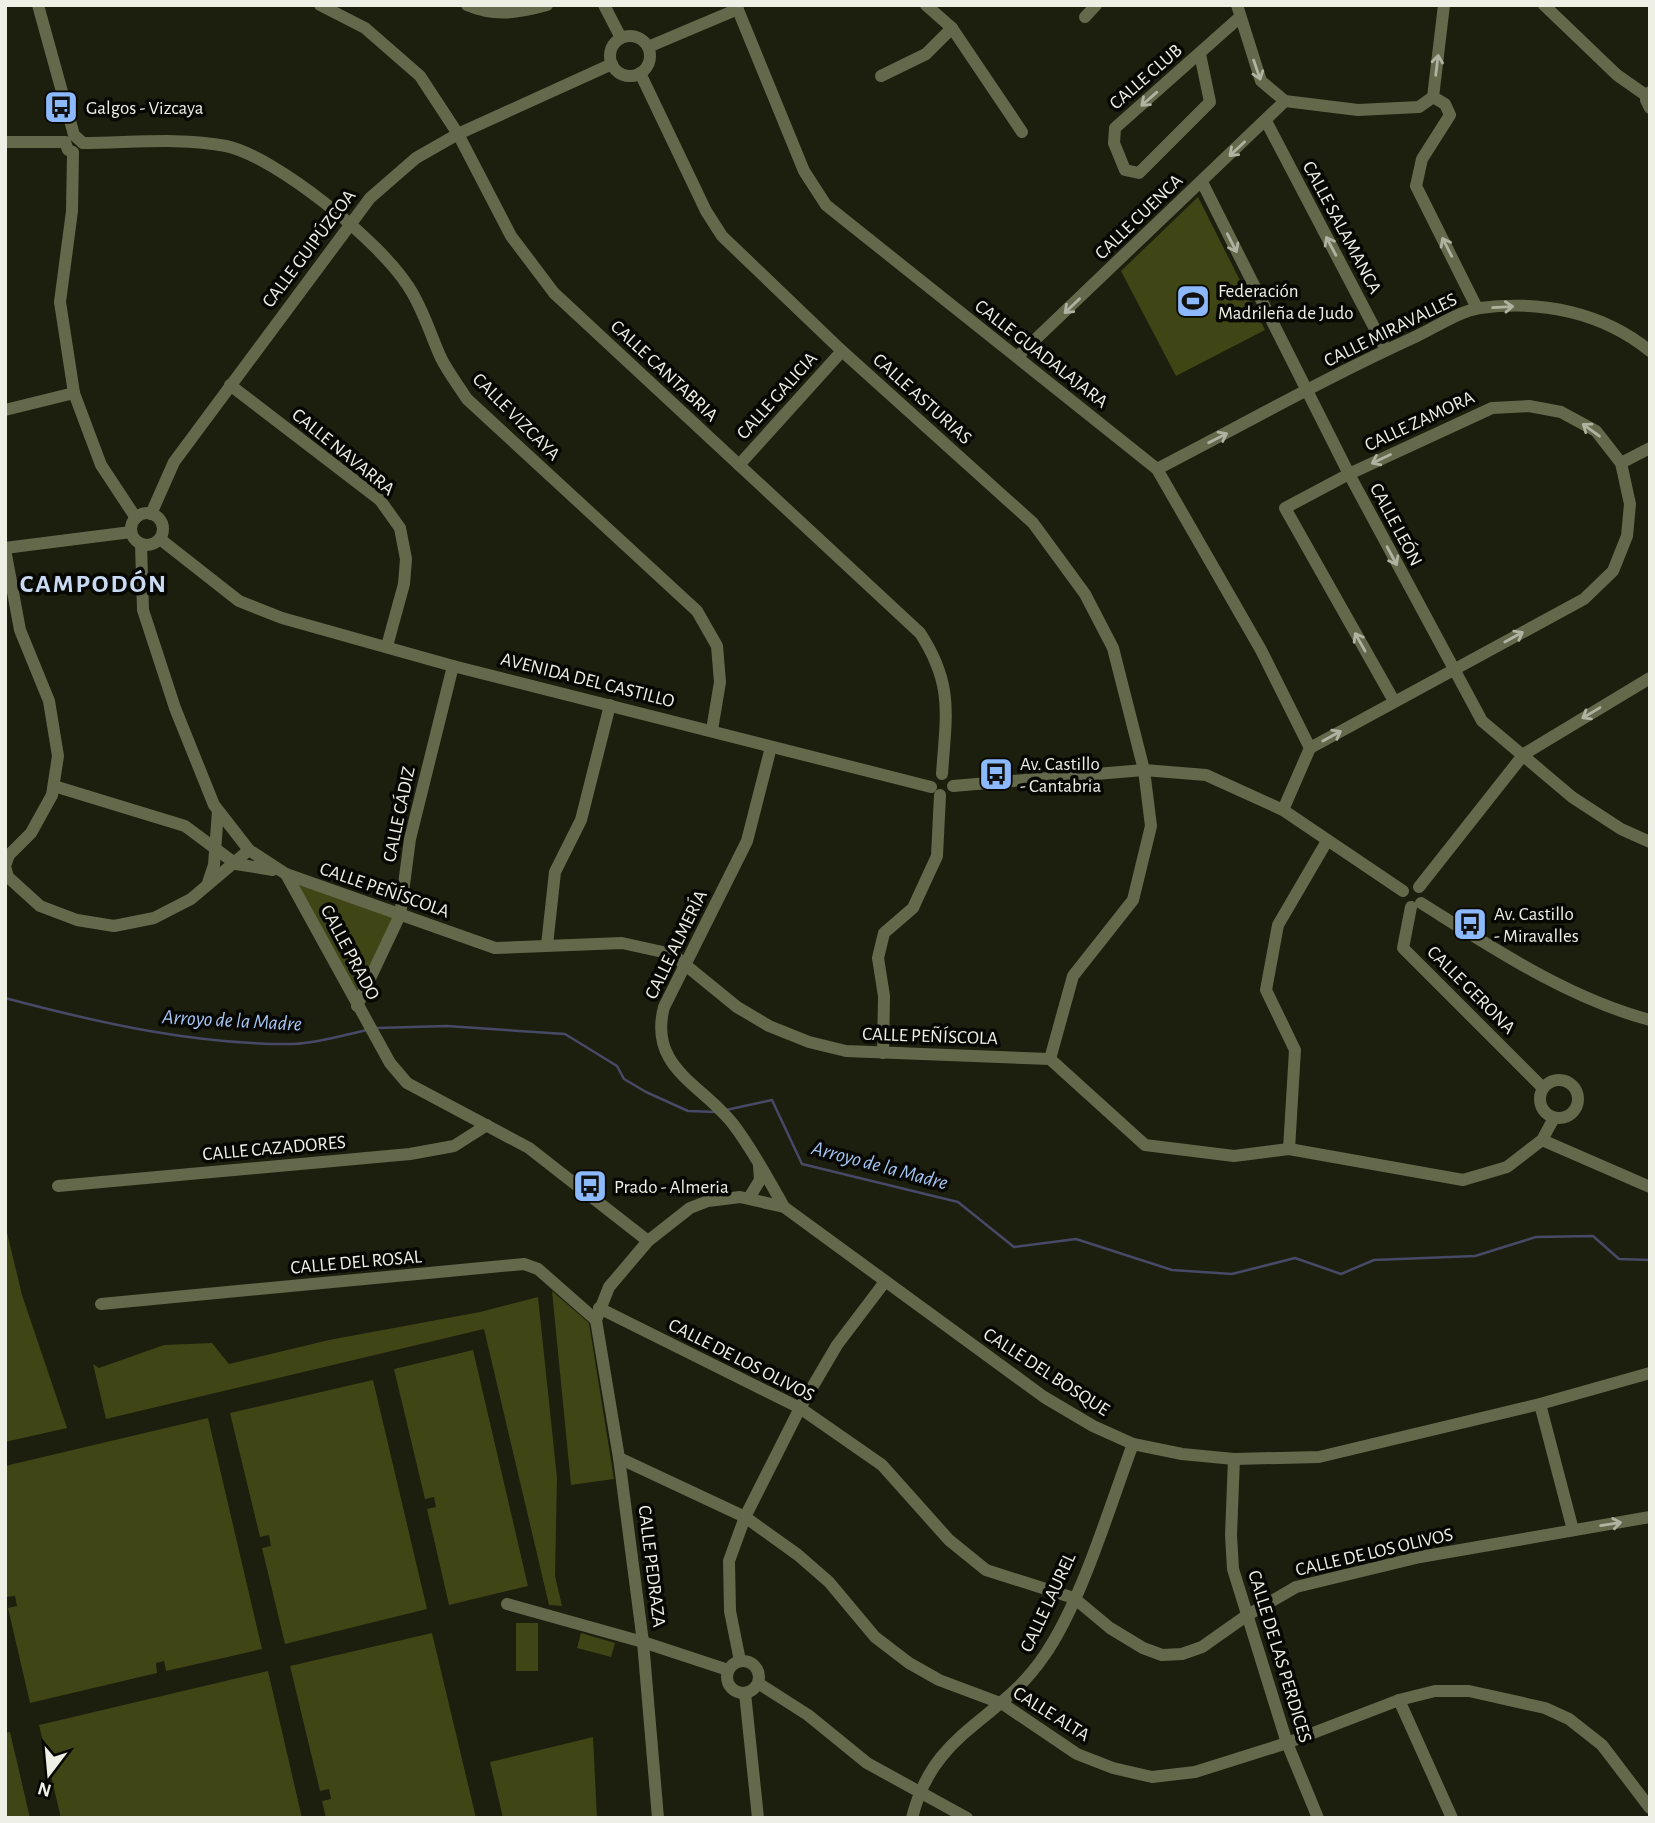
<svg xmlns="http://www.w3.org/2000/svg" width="1655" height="1823" font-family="'Alegreya Sans',sans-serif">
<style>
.green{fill:#3f4514}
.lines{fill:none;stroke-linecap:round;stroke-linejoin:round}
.stream{stroke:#474967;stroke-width:2.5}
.minor{stroke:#64694c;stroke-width:12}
.oneway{stroke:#b0b3a1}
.labels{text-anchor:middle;stroke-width:7;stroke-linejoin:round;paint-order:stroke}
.street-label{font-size:19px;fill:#eef0e6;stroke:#070703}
.poi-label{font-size:19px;fill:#eef0e6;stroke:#070703;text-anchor:start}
.water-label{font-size:21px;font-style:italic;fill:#a6c6f6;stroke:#070703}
.district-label{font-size:26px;font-weight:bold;letter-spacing:2px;fill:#c9daf3;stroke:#070703}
</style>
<rect width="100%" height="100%" fill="#1c1e0e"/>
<!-- green -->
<g class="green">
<path d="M1198 197 1265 330 1176 376 1121 271Z"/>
<path d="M286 874 400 915 357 1006Z"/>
<path d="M5 1224 22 1295 67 1428 5 1442Z"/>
<path d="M552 1291 589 1323 614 1479 571 1485Z"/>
<path d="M538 1297 557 1478 555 1576 562 1606 549 1605 484 1329 106 1419 93 1364 99 1368 164 1345 212 1343 229 1364 329 1340 480 1312Z"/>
<path d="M473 1350 528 1586 449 1605 427 1509 436 1507 434 1497 425 1499 394 1369Z"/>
<path d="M373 1380 427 1609 285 1644 262 1548 271 1546 269 1535 260 1537 230 1413Z"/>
<path d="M208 1418 262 1649 166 1671 164 1661 156 1663 157 1673 30 1703 8 1608 17 1606 15 1596 5 1597V1466Z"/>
<rect x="516" y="1623" width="22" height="48"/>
<path d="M432 1633 476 1818H326L322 1801 331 1799 329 1789 320 1791 290 1666Z"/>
<path d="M581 1633 615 1643 611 1657 577 1648Z"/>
<path d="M268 1671 302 1818H61L39 1725Z"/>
<path d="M10 1732 30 1818H5V1733Z"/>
<path d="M593 1737 597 1818H503L490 1762Z"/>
</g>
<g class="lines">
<!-- stream -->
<g class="stream">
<path d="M5 998C99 1023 196 1045 294 1044 318 1043 344 1035 367 1030"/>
<path d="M377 1028 447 1026 565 1034 617 1066 624 1079 646 1092 688 1111 716 1112"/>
<path d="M726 1110 772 1100 802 1164 958 1202 1014 1247 1076 1239 1172 1270 1232 1274 1295 1258 1341 1274 1374 1260 1475 1256 1536 1237 1593 1236 1619 1259 1650 1260"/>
</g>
<!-- minor -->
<g class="minor">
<path d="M38 5 74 135 83 143"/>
<path d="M320 5 365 28 420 76 458 134 511 236 554 293 920 633C954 685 946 715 942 774"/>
<path d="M467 5C495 17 518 13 547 5"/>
<path d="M604 5 621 38"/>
<path d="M736 5 804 171 826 205 1157 469 1261 650 1310 748"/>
<path d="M926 5 952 28 1022 132"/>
<path d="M1237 5 1261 81 1285 101 1358 110 1419 107 1433 97 1444 5"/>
<path d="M1544 5 1617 75 1647 96"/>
<path d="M1085 17 1096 5"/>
<circle cx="630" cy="56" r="20"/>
<path d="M648 47 738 9"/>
<path d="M1200 54 1210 102 1139 173 1125 170 1114 143 1115 128 1240 17"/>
<path d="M640 73 706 211 722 236 842 351 1033 523 1085 594 1113 648 1144 770 1151 826 1133 900 1073 976 1050 1059"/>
<path d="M881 76 926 54 952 28"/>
<path d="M1650 92 1646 100 1650 108"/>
<path d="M1433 97 1445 104 1450 115 1422 159 1416 186 1477 308"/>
<path d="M1266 121 1386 350"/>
<path d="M5 142H65"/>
<path d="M65 142 68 150 73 152 72 211 60 302 74 393 101 465 136 518"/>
<path d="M83 143C129 143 180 137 226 146 277 157 380 242 408 286 423 308 430 334 441 358 448 372 458 385 467 399L697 611 717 646 720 682 712 730"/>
<path d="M1202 182 1349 474 1482 721 1572 797 1621 829 1650 842"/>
<path d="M1017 357 1285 101"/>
<path d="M230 385 380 500 400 528 406 559 404 584 387 646"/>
<path d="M5 410 74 393"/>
<path d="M1621 463 1650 448"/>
<path d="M739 465 842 351"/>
<path d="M1157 469C1244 424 1329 376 1417 336 1436 327 1460 311 1480 308 1541 300 1602 312 1650 351"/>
<circle cx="147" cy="529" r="16"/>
<path d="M151 514 174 462 370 198 416 158 458 134 612 64"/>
<path d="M160 539 239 601 282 618 453 666 931 787"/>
<path d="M141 544 143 610 175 708 214 805 249 850 286 874 390 1063 407 1083 529 1148 648 1241"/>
<path d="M5 548 131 532"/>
<path d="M5 549 20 630 49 701 58 756 52 795 31 833 9 855 5 866 8 877 40 906 77 920 114 926 154 918 191 899 249 850"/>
<path d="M771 747 747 841 664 1007C648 1068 702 1084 733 1124 753 1150 768 1179 784 1207"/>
<path d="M54 786 185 826 236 864 273 870"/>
<path d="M953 786 1144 770 1206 775 1283 810 1403 891"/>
<path d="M1283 810 1310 748 1584 599 1613 571 1627 536 1630 504 1621 463 1596 431 1561 412 1529 406 1492 408 1349 474 1285 508 1394 701"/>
<path d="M286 874 495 948 622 943 672 954 737 1007 769 1026 809 1042 846 1051 1050 1059 1145 1145 1234 1156 1289 1149 1463 1180 1507 1167 1542 1140 1554 1118"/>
<path d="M208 883 214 865 218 811"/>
<path d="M1419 887 1524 754 1650 678"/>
<path d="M1421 903C1493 948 1567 998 1650 1020"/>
<path d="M1411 907 1403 948 1543 1088"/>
<path d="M547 945 555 872 581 820 610 705"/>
<path d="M357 1006 400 915 410 839 453 666"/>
<path d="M883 1053 884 996 878 958 884 933 913 908 937 856 940 795"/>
<circle cx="1559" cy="1099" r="19"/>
<path d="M1542 1140 1650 1187"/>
<path d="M1289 1149 1295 1050 1266 990 1278 925 1327 841"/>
<path d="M58 1186 410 1154 454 1146 487 1125"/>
<path d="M749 1198 760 1180 759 1166"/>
<path d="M101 1304 524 1264 538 1269 596 1320"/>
<path d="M599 1308 800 1408 882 1465 949 1540 986 1570 1074 1598 1110 1628 1143 1648 1162 1655 1182 1654 1202 1647 1246 1616 1296 1587 1420 1557 1650 1517"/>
<path d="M1540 1404 1573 1530"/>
<path d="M619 1458 745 1517 798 1555 829 1582 875 1637 909 1663 939 1680 1003 1704 1077 1754 1113 1768 1152 1777 1195 1772 1287 1743 1399 1700 1435 1691H1469L1545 1708 1569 1719 1602 1745 1650 1808"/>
<path d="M1234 1459 1231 1535 1233 1569 1287 1743 1318 1818"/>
<path d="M507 1604 643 1642 728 1670"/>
<path d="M740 1661 730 1611 729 1561 745 1517 800 1408 837 1345 884 1283"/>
<circle cx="743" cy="1677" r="16"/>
<path d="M758 1683 808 1715 867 1763 967 1818"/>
<path d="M745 1693 758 1818"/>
<path d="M1399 1700 1452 1818"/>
<path d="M658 1818 643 1642 619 1458 596 1320 609 1287 648 1241 690 1208 708 1201 740 1197 784 1207 1044 1397 1093 1426 1133 1444 1182 1454 1234 1459 1319 1457 1540 1404 1650 1373"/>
<path d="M912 1818C934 1729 998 1724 1044 1656 1082 1601 1109 1508 1133 1444"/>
</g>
</g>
<!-- one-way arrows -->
<defs><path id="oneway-shaft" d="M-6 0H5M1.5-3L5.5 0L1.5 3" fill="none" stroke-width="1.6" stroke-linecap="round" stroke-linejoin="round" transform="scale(1.75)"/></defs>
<g class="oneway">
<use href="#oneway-shaft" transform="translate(1437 65) rotate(-83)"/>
<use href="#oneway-shaft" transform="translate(1257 70) rotate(71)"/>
<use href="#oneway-shaft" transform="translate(1149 99) rotate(139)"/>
<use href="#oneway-shaft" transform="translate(1237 149) rotate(137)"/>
<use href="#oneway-shaft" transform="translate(1232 243) rotate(63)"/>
<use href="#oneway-shaft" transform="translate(1331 246) rotate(-118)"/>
<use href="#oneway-shaft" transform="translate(1447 247) rotate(-117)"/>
<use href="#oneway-shaft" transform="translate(1072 306) rotate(136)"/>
<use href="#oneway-shaft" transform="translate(1503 307) rotate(-3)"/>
<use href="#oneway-shaft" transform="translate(1591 430) rotate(-144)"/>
<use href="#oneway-shaft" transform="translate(1218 438) rotate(-27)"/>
<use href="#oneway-shaft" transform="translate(1381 459) rotate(155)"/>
<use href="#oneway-shaft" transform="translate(1392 556) rotate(62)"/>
<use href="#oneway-shaft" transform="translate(1514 637) rotate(-29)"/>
<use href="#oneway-shaft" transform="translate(1360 642) rotate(-119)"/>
<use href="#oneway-shaft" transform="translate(1591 713) rotate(149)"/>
<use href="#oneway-shaft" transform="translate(1332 736) rotate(-29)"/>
<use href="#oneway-shaft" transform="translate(1611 1524) rotate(-9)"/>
</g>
<!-- icons -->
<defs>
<g id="bus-square" transform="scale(1.75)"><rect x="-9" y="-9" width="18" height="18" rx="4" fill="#8cb9fc" stroke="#070703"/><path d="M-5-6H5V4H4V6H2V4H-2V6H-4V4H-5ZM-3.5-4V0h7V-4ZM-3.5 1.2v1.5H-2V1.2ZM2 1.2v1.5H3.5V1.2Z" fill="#111"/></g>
<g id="stadium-square" transform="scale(1.75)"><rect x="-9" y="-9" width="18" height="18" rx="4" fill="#8cb9fc" stroke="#070703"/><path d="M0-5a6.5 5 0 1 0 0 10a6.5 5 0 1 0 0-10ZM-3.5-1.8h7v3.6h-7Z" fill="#111"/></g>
</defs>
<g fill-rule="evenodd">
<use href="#bus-square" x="61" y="107"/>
<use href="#stadium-square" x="1193" y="301"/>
<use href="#bus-square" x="996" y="774"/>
<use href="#bus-square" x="1470" y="924"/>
<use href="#bus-square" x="590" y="1186"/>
</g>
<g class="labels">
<!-- street labels -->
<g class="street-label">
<text transform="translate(1145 76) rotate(-41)" y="7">CALLE CLUB</text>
<text transform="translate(1138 216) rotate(-44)" y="7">CALLE CUENCA</text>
<text transform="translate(1343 227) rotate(62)" y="7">CALLE SALAMANCA</text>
<text transform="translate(308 248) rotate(-53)" y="7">CALLE GUIPÚZCOA</text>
<text transform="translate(1390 329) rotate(-26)" y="7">CALLE MIRAVALLES</text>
<text transform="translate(1042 353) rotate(38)" y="7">CALLE GUADALAJARA</text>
<text transform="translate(665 370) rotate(43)" y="7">CALLE CANTABRIA</text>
<text transform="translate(776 395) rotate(-48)" y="7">CALLE GALICIA</text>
<text transform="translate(923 398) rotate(42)" y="7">CALLE ASTURIAS</text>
<text transform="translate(517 416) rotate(45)" y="7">CALLE VIZCAYA</text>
<text transform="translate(1419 420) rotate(-25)" y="7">CALLE ZAMORA</text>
<text transform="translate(344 451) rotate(39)" y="7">CALLE NAVARRA</text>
<text transform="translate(1397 524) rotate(62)" y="7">CALLE LEÓN</text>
<text transform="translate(588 679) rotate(14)" y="7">AVENIDA DEL CASTILLO</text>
<text transform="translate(398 814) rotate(-78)" y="7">CALLE CÁDIZ</text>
<text transform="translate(385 889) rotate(19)" y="7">CALLE PEÑÍSCOLA</text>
<text transform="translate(675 944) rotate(-64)" y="7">CALLE ALMERÍA</text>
<text transform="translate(351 952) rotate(62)" y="7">CALLE PRADO</text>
<text transform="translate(1472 989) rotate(45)" y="7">CALLE GERONA</text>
<text transform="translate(930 1035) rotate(2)" y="7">CALLE PEÑÍSCOLA</text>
<text transform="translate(274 1147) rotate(-5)" y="7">CALLE CAZADORES</text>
<text transform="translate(356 1261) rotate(-5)" y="7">CALLE DEL ROSAL</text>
<text transform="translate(742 1359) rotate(27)" y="7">CALLE DE LOS OLIVOS</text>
<text transform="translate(1047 1371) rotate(33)" y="7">CALLE DEL BOSQUE</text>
<text transform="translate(1374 1551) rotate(-13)" y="7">CALLE DE LOS OLIVOS</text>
<text transform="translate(653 1566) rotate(83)" y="7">CALLE PEDRAZA</text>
<text transform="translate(1047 1602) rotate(-65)" y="7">CALLE LAUREL</text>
<text transform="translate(1281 1656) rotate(73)" y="7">CALLE DE LAS PERDICES</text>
<text transform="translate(1052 1713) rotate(32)" y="7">CALLE ALTA</text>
</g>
<!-- poi labels -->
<g class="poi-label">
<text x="86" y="114">Galgos - Vizcaya</text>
<text x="1218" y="297">Federación<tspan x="1218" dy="22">Madrileña de Judo</tspan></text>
<text x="1020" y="770">Av. Castillo<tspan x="1020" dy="22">- Cantabria</tspan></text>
<text x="1494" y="920">Av. Castillo<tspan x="1494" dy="22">- Miravalles</tspan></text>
<text x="614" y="1193">Prado - Almeria</text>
</g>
<!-- water labels -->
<g class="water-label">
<text transform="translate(232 1020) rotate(3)" y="7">Arroyo de la Madre</text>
<text transform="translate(880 1165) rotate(15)" y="7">Arroyo de la Madre</text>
</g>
<!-- district labels -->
<g class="district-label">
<text x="94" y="592">CAMPODÓN</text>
</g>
</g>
<!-- border -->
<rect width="1655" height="1823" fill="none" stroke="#eef0e6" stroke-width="14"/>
<!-- north arrow -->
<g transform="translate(49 1774) rotate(196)" stroke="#070703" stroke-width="5" paint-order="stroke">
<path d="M0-5L12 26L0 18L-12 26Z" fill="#eef0e6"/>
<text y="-10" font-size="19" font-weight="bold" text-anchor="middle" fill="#eef0e6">N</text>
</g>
</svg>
